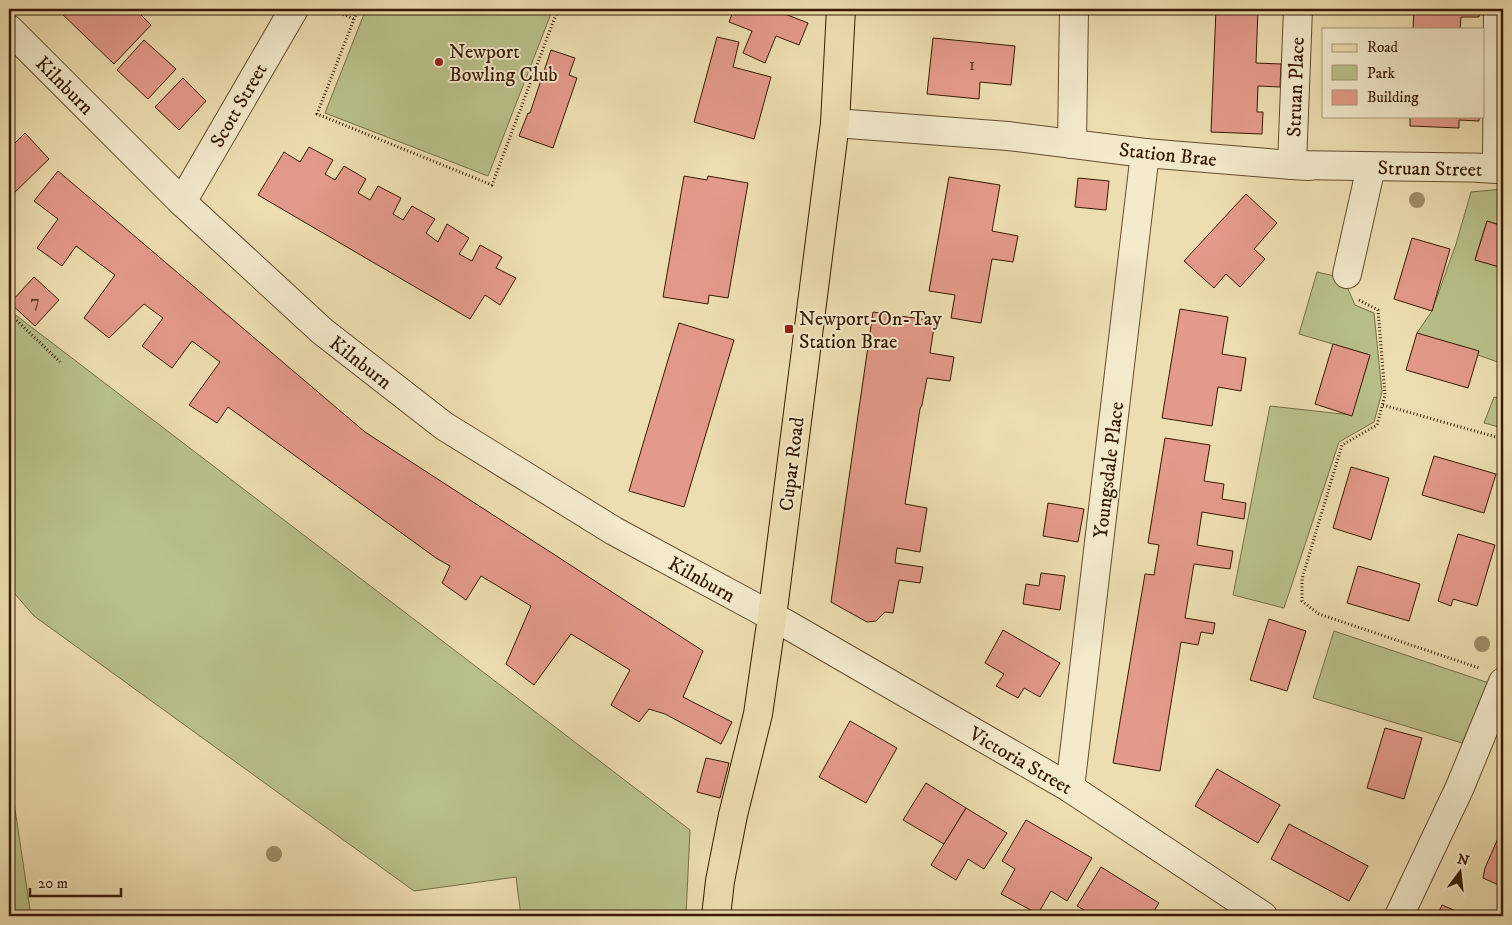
<svg xmlns="http://www.w3.org/2000/svg" width="1512" height="925" font-family="'IM FELL DW Pica',serif">
<style>
.green{fill:#b9c18a;stroke:#786e46}
.building{fill:#e49a8a;stroke:#371a02}
.lines{fill:none;stroke-linecap:round;stroke-linejoin:round}
.minor-casing{stroke:#644b2e;stroke-width:30}
.major-casing{stroke:#371a02;stroke-width:30}
.path{stroke:#371a02;stroke-width:3;stroke-dasharray:1 2.5;stroke-linecap:butt}
.minor{stroke:#f3eacc;stroke-width:28}
.major{stroke:#eddeb1;stroke-width:28}
.tree{fill:#9e8e67}
.poi-dot{fill:#8f2418;stroke:#f3eacc;stroke-width:2}
.labels{text-anchor:middle;stroke-width:4;stroke-linejoin:round;paint-order:stroke}
.number-label{font-size:18px;fill:#623a24}
.poi-label{font-size:20px;fill:#371a02;stroke:#f3eacc;text-anchor:start}
.street-label{font-size:20px;fill:#371a02;stroke:#f3eacc}
</style>
<rect width="100%" height="100%" fill="#eddeb1"/>
<filter id="stains"><feTurbulence type="fractalNoise" baseFrequency=".004" numOctaves="4"/><feColorMatrix values="0 0 0 0 .2 0 0 0 0 .09 0 0 0 0 .02 0 0 0 .5 -.17"/></filter>
<radialGradient id="worn" r=".72"><stop offset=".6" stop-color="#630" stop-opacity="0"/><stop offset="1" stop-color="#630" stop-opacity=".3"/></radialGradient>
<!-- green -->
<g class="green">
<path d="M366 9H547L552 11 488 176 325 113Z"/>
<path d="M1503 189V226L1487 221 1475 259 1503 268V364L1417 333 1432 311 1456 244 1471 192Z"/>
<path d="M1317 272 1343 278 1355 305 1374 313 1382 392 1374 422 1339 442 1284 608 1233 595 1270 406 1351 415 1370 355 1299 334Z"/>
<path d="M9 310 690 830 686 916H521L516 877 414 891 34 616 9 587Z"/>
<path d="M1494 397 1503 399V428L1484 423Z"/>
<path d="M1334 631 1489 683 1462 743 1313 698Z"/>
<path d="M9 769 31 916H9Z"/>
</g>
<!-- building -->
<g class="building">
<path d="M57 9H135L151 25 114 64Z"/>
<path d="M734 9H772L808 23 799 45 776 36 765 63 743 53 752 31 729 22Z"/>
<path d="M1216 9H1258L1256 63 1281 64 1280 87 1258 86 1257 112H1263L1262 134 1211 132Z"/>
<path d="M1414 9H1480L1479 17H1461L1460 29H1413Z"/>
<path d="M717 37 739 42 733 67 771 77 754 139 694 122Z"/>
<path d="M933 38 1015 46 1011 85 980 82 979 99 927 94Z"/>
<path d="M144 40 176 69 148 99 117 70Z"/>
<path d="M551 50 575 58 569 75 577 78 553 148 519 136 528 113H530Z"/>
<path d="M183 78 206 101 179 130 155 107Z"/>
<path d="M1410 116H1479V121L1459 120V128L1410 126Z"/>
<path d="M25 133 49 159 9 198V149Z"/>
<path d="M309 147 333 160 325 174 335 180 344 166 366 179 358 193 370 200 378 186 401 198 393 214 403 220 412 206 435 219 426 233 438 242 447 224 469 238 459 254 472 261 480 245 502 257 496 268 516 278 500 305 485 295 470 319 258 195 284 152 300 162Z"/>
<path d="M58 171 365 432 703 651 683 697 732 722 721 744 665 714 649 709 639 722 611 705 630 670 571 634 534 685 506 664 531 606 481 576 466 600 442 583 450 566 436 558 228 407 217 423 189 405 220 362 192 341 172 368 142 346 163 318 144 304 109 338 84 318 115 275 76 246 62 266 37 248 58 219 34 201Z"/>
<path d="M684 176 707 180 708 176 748 183 728 298 709 295 708 304 663 297Z"/>
<path d="M949 177 1000 185 992 231 1018 236 1013 262 992 259 981 323 951 318 955 295 929 291Z"/>
<path d="M1078 178 1109 181 1106 210 1075 207Z"/>
<path d="M1246 194 1277 223 1254 249 1265 259 1240 287 1226 274 1214 288 1184 261Z"/>
<path d="M1487 221 1503 226V268L1475 260Z"/>
<path d="M1412 238 1450 249 1432 311 1394 299Z"/>
<path d="M34 277 59 300 35 326 10 303Z"/>
<path d="M1180 309 1228 317 1222 354 1246 358 1241 391 1218 387 1212 426 1162 418Z"/>
<path d="M873 312 935 321 930 353 954 357 950 381 927 378 922 405 920 409 905 504 927 508 920 552 897 548 895 563 923 567 920 583 899 580 893 613 885 612 876 621 867 622 831 602Z"/>
<path d="M679 323 734 340 684 507 629 491Z"/>
<path d="M1417 333 1479 351 1468 388 1406 370Z"/>
<path d="M1333 344 1370 355 1352 416 1315 404Z"/>
<path d="M1165 438 1210 445 1204 481 1224 484 1222 499 1246 503 1244 519 1202 512 1197 545 1233 551 1230 569 1194 564 1185 618 1215 623 1213 634 1201 632 1198 645 1181 642 1160 771 1113 763 1145 574 1154 575 1159 545 1148 543Z"/>
<path d="M1434 456 1496 474 1484 513 1422 495Z"/>
<path d="M1351 467 1389 478 1371 540 1333 528Z"/>
<path d="M1048 503 1084 509 1078 542 1043 536Z"/>
<path d="M1458 534 1495 545 1477 606 1453 599 1451 606 1438 601Z"/>
<path d="M1358 566 1420 584 1409 621 1347 603Z"/>
<path d="M1041 573 1065 576 1060 610 1023 604 1026 584 1039 586Z"/>
<path d="M1269 619 1306 631 1287 691 1250 680Z"/>
<path d="M1003 630 1060 663 1040 697 1024 688 1018 698 996 686 1004 674 985 663Z"/>
<path d="M850 721 897 748 866 803 819 777Z"/>
<path d="M1385 728 1422 738 1404 799 1367 788Z"/>
<path d="M706 758 729 763 720 798 697 792Z"/>
<path d="M1217 769 1280 805 1258 843 1195 806Z"/>
<path d="M926 783 966 808 944 844 903 820Z"/>
<path d="M966 808 1007 833 984 869 968 859 956 880 931 865Z"/>
<path d="M1026 820 1092 858 1067 901 1051 891 1038 914 1001 894 1015 869 1002 861Z"/>
<path d="M1289 824 1368 866 1349 901 1271 859Z"/>
<path d="M1502 829H1503V887L1483 878 1485 868Z"/>
<path d="M1101 867 1159 903 1151 916H1090L1091 914 1077 906Z"/>
<path d="M1442 905 1468 916H1437Z"/>
</g>
<g class="lines">
<!-- minor casing -->
<g class="minor-casing">
<g id="minor">
<path d="M1298 9 1292 165 1309 166"/>
<path d="M9 29 182 202 322 331 444 426 614 531 788 625 1070 788 1263 916"/>
<path d="M835 123 1008 136 1145 153 1292 165 1503 168"/>
<path d="M1072 144 1074 9"/>
<path d="M1480 168 1497 169 1498 9"/>
<path d="M182 202 294 9"/>
<path d="M1347 274 1371 167"/>
<path d="M1070 788 1145 153"/>
<path d="M1399 916 1460 787 1503 682"/>
</g>
</g>
<!-- major casing -->
<g class="major-casing">
<path id="major" d="M716 916 720 881 733 815 758 714 772 617 835 123 841 9"/>
</g>
<!-- path -->
<g class="path">
<path d="M330 9 354 19"/>
<path d="M358 9 317 114 492 185 558 9"/>
<path d="M1359 300 1378 310 1385 395 1377 425 1342 445 1302 579V601L1319 614 1479 668"/>
<path d="M9 313 60 362"/>
<path d="M1383 405 1503 439"/>
</g>
<!-- minor -->
<use href="#minor" class="minor"/>
<!-- major -->
<use href="#major" class="major"/>
</g>
<!-- trees -->
<g class="tree">
<circle cx="1417" cy="200" r="8"/>
<circle cx="1482" cy="644" r="8"/>
<circle cx="274" cy="854" r="8"/>
</g>
<!-- markers -->
<g class="poi-dot">
<circle cx="439" cy="62" r="5"/>
<rect x="784" y="324" width="10" height="10" rx="2.5"/>
</g>
<g class="labels">
<!-- number labels -->
<g class="number-label">
<text x="972" y="70">1</text>
<text x="35" y="307">7</text>
</g>
<!-- poi labels -->
<g class="poi-label">
<text x="449" y="58">Newport<tspan x="449" dy="23">Bowling Club</tspan></text>
<text x="799" y="325">Newport-On-Tay<tspan x="799" dy="23">Station Brae</tspan></text>
</g>
<!-- street labels -->
<g class="street-label">
<text transform="translate(65 85) rotate(45)" y="7">Kilnburn</text>
<text transform="translate(1295 87) rotate(-88)" y="7">Struan Place</text>
<text transform="translate(238 105) rotate(-60)" y="7">Scott Street</text>
<text transform="translate(1168 154) rotate(6)" y="7">Station Brae</text>
<text transform="translate(1430 168) rotate(1)" y="7">Struan Street</text>
<text transform="translate(361 362) rotate(38)" y="7">Kilnburn</text>
<text transform="translate(791 464) rotate(-83)" y="7">Cupar Road</text>
<text transform="translate(1108 470) rotate(-83)" y="7">Youngsdale Place</text>
<text transform="translate(702 579) rotate(29)" y="7">Kilnburn</text>
<text transform="translate(1021 760) rotate(30)" y="7">Victoria Street</text>
</g>
</g>
<!-- margin -->
<rect width="1512" height="925" fill="none" stroke="#eddeb1" stroke-width="30"/>
<rect x="10" y="10" width="1492" height="905" fill="none" stroke="#371a02" stroke-width="2.5"/>
<rect x="15" y="15" width="1482" height="895" fill="none" stroke="#371a02"/>
<!-- legend -->
<rect x="1322" y="28" width="162" height="90" fill="#f3eacc" stroke="#a8977b"/>
<rect x="1332" y="44" width="25" height="8" fill="#eddeb1" stroke="#a8977b"/>
<text x="1367" y="52" font-size="15" fill="#371a02">Road</text>
<rect x="1332" y="65" width="25" height="15" fill="#b9c18a" stroke="#a8977b"/>
<text x="1367" y="78" font-size="15" fill="#371a02">Park</text>
<rect x="1332" y="90" width="25" height="15" fill="#e49a8a" stroke="#a8977b"/>
<text x="1367" y="102" font-size="15" fill="#371a02">Building</text>
<!-- north arrow -->
<g transform="translate(1460 872) rotate(15)" stroke="#f3eacc" stroke-width="4" paint-order="stroke">
<path d="M0-4L9 19L0 12L-9 19Z" fill="#371a02"/>
<text y="-8" font-size="14" font-weight="bold" text-anchor="middle" fill="#371a02">N</text>
</g>
<!-- scale -->
<path d="M30 888v8h91v-8" fill="none" stroke="#371a02" stroke-width="2.5"/>
<text x="38" y="888" font-size="15" fill="#371a02" stroke="#f3eacc" stroke-width="4" paint-order="stroke">20 m</text>
<rect width="100%" height="100%" filter="url(#stains)"/>
<rect width="100%" height="100%" fill="url(#worn)"/>
</svg>
